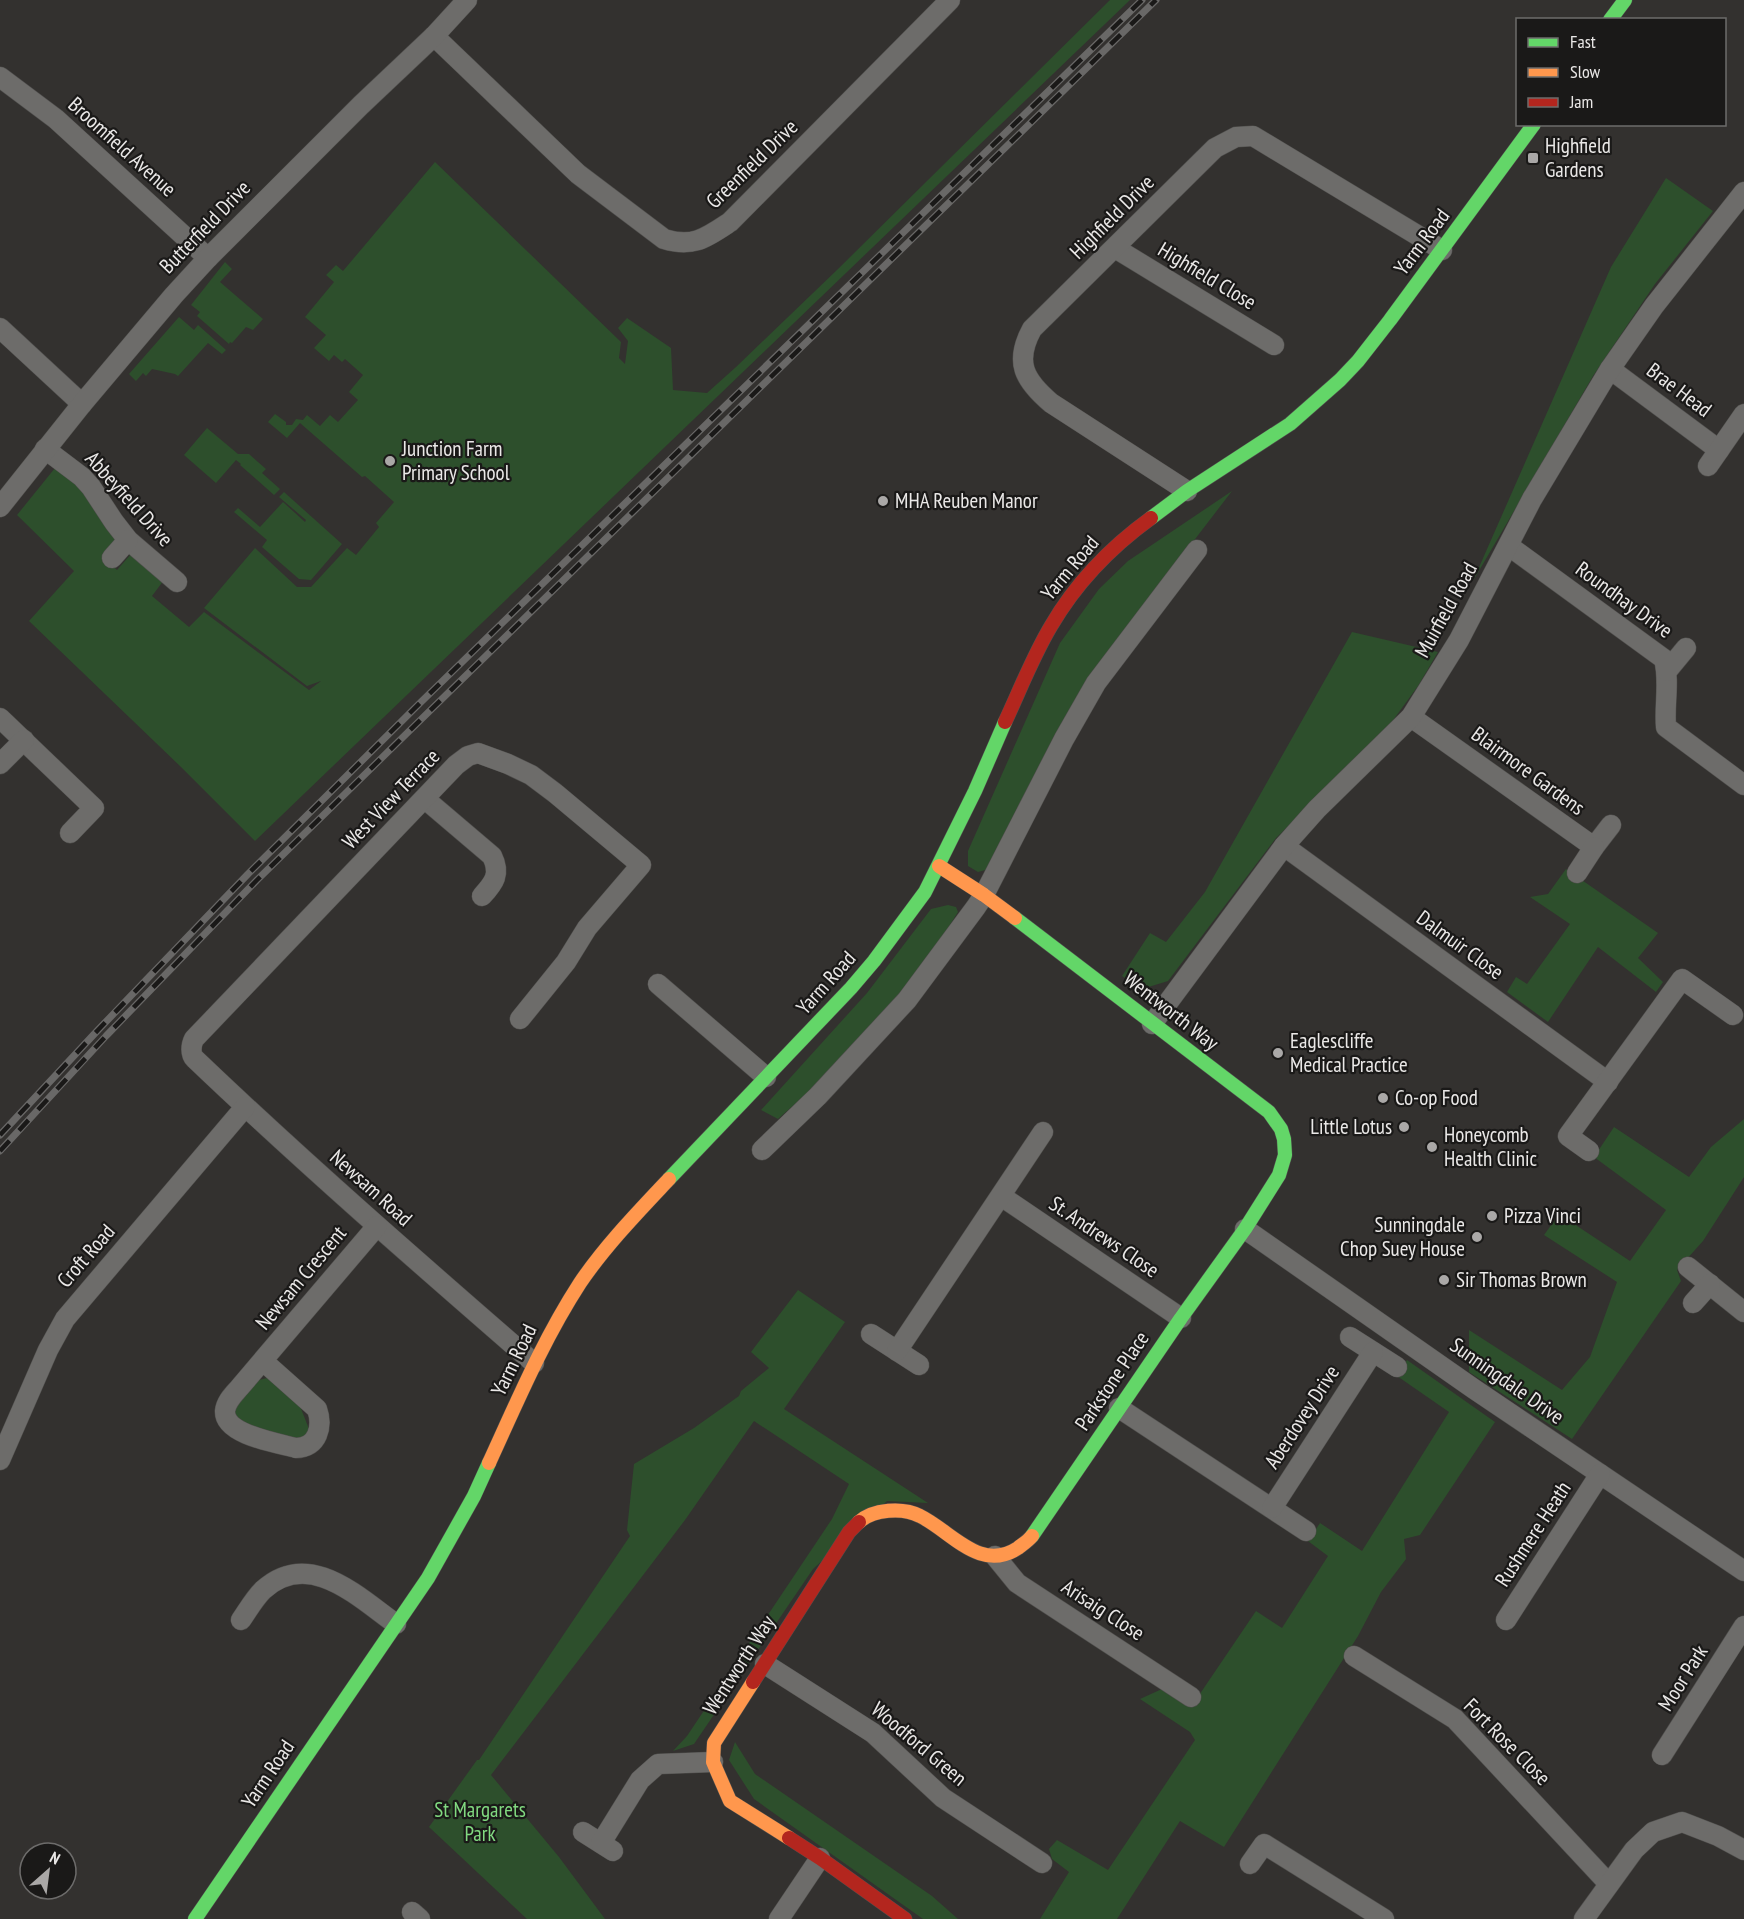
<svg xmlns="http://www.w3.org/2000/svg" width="1744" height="1919" font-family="'PT Sans Narrow',sans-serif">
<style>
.green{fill:#2d4f2c}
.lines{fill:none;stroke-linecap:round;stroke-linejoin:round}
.street-casing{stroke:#504f4d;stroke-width:21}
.fast-casing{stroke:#504f4d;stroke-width:15}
.slow-casing{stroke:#504f4d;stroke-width:15}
.jam-casing{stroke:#504f4d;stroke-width:15}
.street{stroke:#6d6c6a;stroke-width:20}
.fast{stroke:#63d668;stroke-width:14}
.slow{stroke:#ff974d;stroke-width:14}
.jam{stroke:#b3261e;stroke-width:14}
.rail-casing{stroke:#696867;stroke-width:7}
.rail{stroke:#1a1918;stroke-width:4.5;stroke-dasharray:14;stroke-linecap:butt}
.poi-dot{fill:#aaa8a7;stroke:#1a1918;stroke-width:2}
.labels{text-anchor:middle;stroke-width:4.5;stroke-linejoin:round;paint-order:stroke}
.poi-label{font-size:21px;fill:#eae8e7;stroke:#1a1918;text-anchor:start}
.street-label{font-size:21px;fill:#eae8e7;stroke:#1a1918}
.park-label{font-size:21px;fill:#81d980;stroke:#1a1918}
</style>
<rect width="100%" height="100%" fill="#33312f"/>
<!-- green -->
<g class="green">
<path d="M1110 0H1130L255 841 181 767 29 621 74 571 17 515 55 468 85 490 116 540 102 556 117 570 132 553 164 580 152 596 189 627 204 612 309 690 321 681 307 686 204 608 255 548 297 587H311L347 548 356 555 379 527 376 523 394 502 365 476 362 477 300 423 287 438 268 422 275 414 286 422V425H292L296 419 303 420 307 415 320 426 330 415 338 422 358 400 349 392 363 375 345 359 342 362 334 355 329 361 314 348 326 335 305 317 334 282 326 275 336 265 343 271 435 162 621 342 619 358 625 364 628 341 618 328 627 318 671 348 673 390 707 393 736 367 838 269Z"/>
<path d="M1666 178 1713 211 1655 284 1593 376 1473 581 1611 267Z"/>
<path d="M225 262 232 269 220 282 263 319 253 330 246 327 232 343 230 342 229 344 197 316 200 312 191 305Z"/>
<path d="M179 317 194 330 198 325 226 350 222 354 208 343 178 376 175 374 152 369 146 376 143 373 136 381 129 374Z"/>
<path d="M207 428 238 454H249L266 469 262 473 280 489 274 495 240 465 241 464 236 460 216 483 184 455Z"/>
<path d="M1232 491 1103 659 989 869 978 872 968 866V851L1060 643 1099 589 1128 561Z"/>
<path d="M284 492 342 544 311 580 299 579 262 547 267 540 234 512 238 508 260 527 283 502 305 522 306 520 279 497Z"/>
<path d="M1352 632 1438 652 1418 686 1383 734 1276 838 1168 981 1142 989 1122 976 1150 933 1166 942 1205 892Z"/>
<path d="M1566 869 1658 933 1638 958 1663 982 1656 992 1598 947 1548 1022 1507 992 1516 977 1527 984 1570 924 1530 897 1548 894Z"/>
<path d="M948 905 956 907 958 912C939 942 921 973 898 999 861 1042 820 1083 778 1119L761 1110 867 993 931 909Z"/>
<path d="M1744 1119V1177L1703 1241 1677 1270 1681 1281 1572 1439 1469 1372V1330L1562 1390 1590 1357 1617 1282 1544 1235 1559 1214 1630 1261 1666 1210 1594 1157 1614 1127 1689 1177 1711 1147Z"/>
<path d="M798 1290 845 1322 784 1409 928 1503 887 1501 813 1569 694 1744 673 1751 687 1736 832 1519 849 1484 754 1421 685 1520 491 1775 559 1857 605 1919H527L429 1827 477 1760H479L630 1536 627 1530 634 1464 694 1428 739 1396 741 1391 769 1368 751 1352Z"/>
<path d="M1407 1360 1495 1422 1420 1535 1404 1539 1406 1559 1381 1592 1358 1636 1224 1847 1180 1821 1117 1919H1040L1069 1872 1052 1859 1049 1849 1057 1840 1108 1870 1195 1740 1190 1732 1140 1699 1162 1689 1191 1707 1256 1611 1282 1628 1328 1556 1308 1541 1320 1523 1362 1551 1449 1412 1397 1376Z"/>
<path d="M267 1378 273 1381 298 1401 309 1429 304 1437 297 1440 244 1425 234 1415 235 1407 255 1381Z"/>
<path d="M735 1742 755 1774 932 1896 958 1919H923L754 1799 729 1760Z"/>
</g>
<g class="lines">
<!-- street casing -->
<g class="street-casing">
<g id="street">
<path d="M434 36 578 174 664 239C693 248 706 238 730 222L950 0"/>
<path d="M0 77 56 119 208 258"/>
<path d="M1115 248 1274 345"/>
<path d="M0 328 82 404"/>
<path d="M1610 369 1719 450"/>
<path d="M45 449 82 477 91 487 114 522 128 540 177 582"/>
<path d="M1708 466 1744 414"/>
<path d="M1187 491 1051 403C1024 380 1014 362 1032 329L1215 148 1236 137 1253 136 1442 250"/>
<path d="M0 507 82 404 174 295 208 258 361 105 434 36 467 0"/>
<path d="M1509 546 1664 659C1670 682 1664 704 1666 727L1744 785"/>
<path d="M112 558 128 540"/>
<path d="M1667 671 1686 648"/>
<path d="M1411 717 1594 847 1611 825"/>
<path d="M0 718 94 808 70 833"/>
<path d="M0 764 24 740"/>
<path d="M425 799 492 856C501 874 494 883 482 896"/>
<path d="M1284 846 1608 1082"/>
<path d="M1577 873 1594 847"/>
<path d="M658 984 766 1077"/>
<path d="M520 1019 566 962 587 928 641 865 555 793 531 775 508 764 478 753 468 756 456 765 194 1039C191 1045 190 1054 195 1059 305 1164 419 1263 534 1363"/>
<path d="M1152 1024 1284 846 1317 809 1411 717 1459 640 1532 499 1610 369 1654 306 1744 192"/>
<path d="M762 1150 818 1096 907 1000 976 907 984 895 1064 739 1096 683 1197 550"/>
<path d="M1589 1151 1568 1136 1682 979 1733 1015"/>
<path d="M1001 1196 1181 1318"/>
<path d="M1245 1229 1474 1389 1744 1571"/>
<path d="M1688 1267 1744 1312"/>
<path d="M1693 1303 1710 1284"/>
<path d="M871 1334 919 1365"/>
<path d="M1350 1337 1397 1367"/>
<path d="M897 1351 1043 1132"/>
<path d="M263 1361 317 1409C323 1426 318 1448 296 1448 278 1443 224 1435 225 1411 226 1401 234 1394 240 1387L377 1226"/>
<path d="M1119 1408 1306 1531"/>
<path d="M0 1460 48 1350 65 1319 245 1107"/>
<path d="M1272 1508 1373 1352"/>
<path d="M995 1556 1017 1583 1191 1697"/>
<path d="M241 1620C248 1610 254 1599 263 1590 309 1548 358 1597 396 1624"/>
<path d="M1506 1620 1600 1474"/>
<path d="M1354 1656 1455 1719 1609 1884"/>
<path d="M765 1664 873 1733 943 1798 1042 1863"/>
<path d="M1662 1755 1744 1626"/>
<path d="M583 1832 613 1851"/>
<path d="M601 1843 640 1780 658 1764 713 1762"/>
<path d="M1250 1864 1264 1844 1384 1919"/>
<path d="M412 1912 420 1919"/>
<path d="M779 1919 820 1858"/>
<path d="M1584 1919 1634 1850 1653 1832 1682 1822 1718 1836 1744 1850"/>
</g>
</g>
<!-- fast casing -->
<g class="fast-casing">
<g id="fast">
<path d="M1610 20 1625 0"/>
<path d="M1151 518 1187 491 1290 424 1340 380 1358 361 1390 320 1534 124"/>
<path d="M1015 918 1269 1112 1281 1129 1284 1139 1285 1155 1279 1175 1245 1229 1181 1318 1032 1536"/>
<path d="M669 1179 851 988 874 961 925 892 975 791 1005 722"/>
<path d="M195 1919 428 1578 474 1496 489 1463"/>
</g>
</g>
<!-- slow casing -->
<g class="slow-casing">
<g id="slow">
<path d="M939 866 984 895 1015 918"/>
<path d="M489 1463C517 1402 543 1340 580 1283 605 1246 638 1212 669 1179"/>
<path d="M859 1522C873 1509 903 1507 920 1516 951 1531 980 1573 1018 1548 1023 1544 1028 1541 1032 1536"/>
<path d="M753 1682 714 1743 713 1762 730 1801 789 1838"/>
</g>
</g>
<!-- jam casing -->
<g class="jam-casing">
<g id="jam">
<path d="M1005 722C1020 690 1033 656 1051 626 1076 583 1111 547 1151 518"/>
<path d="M753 1682 849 1532 859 1522"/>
<path d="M789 1838 820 1858 905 1919"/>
</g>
</g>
<!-- street -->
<use href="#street" class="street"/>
<!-- fast -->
<use href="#fast" class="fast"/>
<!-- slow -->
<use href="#slow" class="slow"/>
<!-- jam -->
<use href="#jam" class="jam"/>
<!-- rail casing -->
<g class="rail-casing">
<g id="rail">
<path d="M0 1135 98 1030 248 874 421 702 1142 0"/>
<path d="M0 1151 106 1036 257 880 1156 0"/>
</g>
</g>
<!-- rail -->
<use href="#rail" class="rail"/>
</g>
<!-- markers -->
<g class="poi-dot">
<rect x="1527" y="152" width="12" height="12" rx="3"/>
<circle cx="390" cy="461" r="6"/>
<circle cx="883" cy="501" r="6"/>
<circle cx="1278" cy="1053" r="6"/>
<circle cx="1383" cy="1098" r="6"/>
<circle cx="1404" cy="1127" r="6"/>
<circle cx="1432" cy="1147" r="6"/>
<circle cx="1492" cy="1216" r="6"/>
<circle cx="1477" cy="1237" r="6"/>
<circle cx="1444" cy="1280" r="6"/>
</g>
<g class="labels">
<!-- poi labels -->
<g class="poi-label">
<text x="1545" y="153">Highfield<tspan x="1545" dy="24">Gardens</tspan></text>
<text x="402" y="456">Junction Farm<tspan x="402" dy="24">Primary School</tspan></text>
<text x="895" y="508">MHA Reuben Manor</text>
<text x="1290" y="1048">Eaglescliffe<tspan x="1290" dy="24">Medical Practice</tspan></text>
<text x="1395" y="1105">Co-op Food</text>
<text x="1392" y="1134" text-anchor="end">Little Lotus</text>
<text x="1444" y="1142">Honeycomb<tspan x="1444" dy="24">Health Clinic</tspan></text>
<text x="1504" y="1223">Pizza Vinci</text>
<text x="1465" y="1232" text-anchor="end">Sunningdale<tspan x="1465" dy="24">Chop Suey House</tspan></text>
<text x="1456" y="1287">Sir Thomas Brown</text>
</g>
<!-- street labels -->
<g class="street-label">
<text transform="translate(122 147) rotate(42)" y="7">Broomfield Avenue</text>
<text transform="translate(752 164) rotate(-44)" y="7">Greenfield Drive</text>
<text transform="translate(1112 217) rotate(-45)" y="7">Highfield Drive</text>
<text transform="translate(205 227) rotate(-46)" y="7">Butterfield Drive</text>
<text transform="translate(1422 242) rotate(-53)" y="7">Yarm Road</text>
<text transform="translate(1207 276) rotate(31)" y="7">Highfield Close</text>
<text transform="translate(1679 390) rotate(37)" y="7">Brae Head</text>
<text transform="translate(129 499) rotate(48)" y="7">Abbeyfield Drive</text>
<text transform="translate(1070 568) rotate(-50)" y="7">Yarm Road</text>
<text transform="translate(1624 600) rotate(36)" y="7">Roundhay Drive</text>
<text transform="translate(1446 610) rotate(-61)" y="7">Muirfield Road</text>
<text transform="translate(1528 771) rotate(36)" y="7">Blairmore Gardens</text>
<text transform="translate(391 799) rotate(-46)" y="7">West View Terrace</text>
<text transform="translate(1460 945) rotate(36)" y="7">Dalmuir Close</text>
<text transform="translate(826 983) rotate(-48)" y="7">Yarm Road</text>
<text transform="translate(1171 1011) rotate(38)" y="7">Wentworth Way</text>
<text transform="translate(371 1188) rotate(42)" y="7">Newsam Road</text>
<text transform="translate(1104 1237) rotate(34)" y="7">St. Andrews Close</text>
<text transform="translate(86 1256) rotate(-49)" y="7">Croft Road</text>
<text transform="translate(301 1278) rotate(-50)" y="7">Newsam Crescent</text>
<text transform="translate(514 1360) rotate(-64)" y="7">Yarm Road</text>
<text transform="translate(1112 1381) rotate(-56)" y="7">Parkstone Place</text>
<text transform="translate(1507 1381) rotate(35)" y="7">Sunningdale Drive</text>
<text transform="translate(1302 1417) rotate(-57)" y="7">Aberdovey Drive</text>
<text transform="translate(1533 1534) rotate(-57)" y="7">Rushmere Heath</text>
<text transform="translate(1103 1610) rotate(33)" y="7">Arisaig Close</text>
<text transform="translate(739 1665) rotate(-57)" y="7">Wentworth Way</text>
<text transform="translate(1683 1678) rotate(-58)" y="7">Moor Park</text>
<text transform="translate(1507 1742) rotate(45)" y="7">Fort Rose Close</text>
<text transform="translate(919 1744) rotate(40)" y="7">Woodford Green</text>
<text transform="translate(268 1774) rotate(-56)" y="7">Yarm Road</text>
</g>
<!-- park labels -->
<g class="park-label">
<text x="480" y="1817">St Margarets<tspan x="480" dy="24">Park</tspan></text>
</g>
</g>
<!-- legend -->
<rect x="1516" y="18" width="210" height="108" fill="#1a1918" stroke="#6d6c6b" stroke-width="1.5"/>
<rect x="1528" y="38" width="30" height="9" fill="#63d668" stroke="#6d6c6b" stroke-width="1.5"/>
<text x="1570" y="48" font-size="18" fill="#eae8e7">Fast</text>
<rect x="1528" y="68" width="30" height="9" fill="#ff974d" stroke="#6d6c6b" stroke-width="1.5"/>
<text x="1570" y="78" font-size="18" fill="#eae8e7">Slow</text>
<rect x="1528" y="98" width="30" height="9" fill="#b3261e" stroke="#6d6c6b" stroke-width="1.5"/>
<text x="1570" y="108" font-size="18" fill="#eae8e7">Jam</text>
<!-- north arrow -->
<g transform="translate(48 1871) rotate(28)"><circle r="28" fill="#1a1918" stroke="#6d6c6b" stroke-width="1.5"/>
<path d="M0-4.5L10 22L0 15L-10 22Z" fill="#aaa8a7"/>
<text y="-9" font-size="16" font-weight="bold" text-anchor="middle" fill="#eae8e7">N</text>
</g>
</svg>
